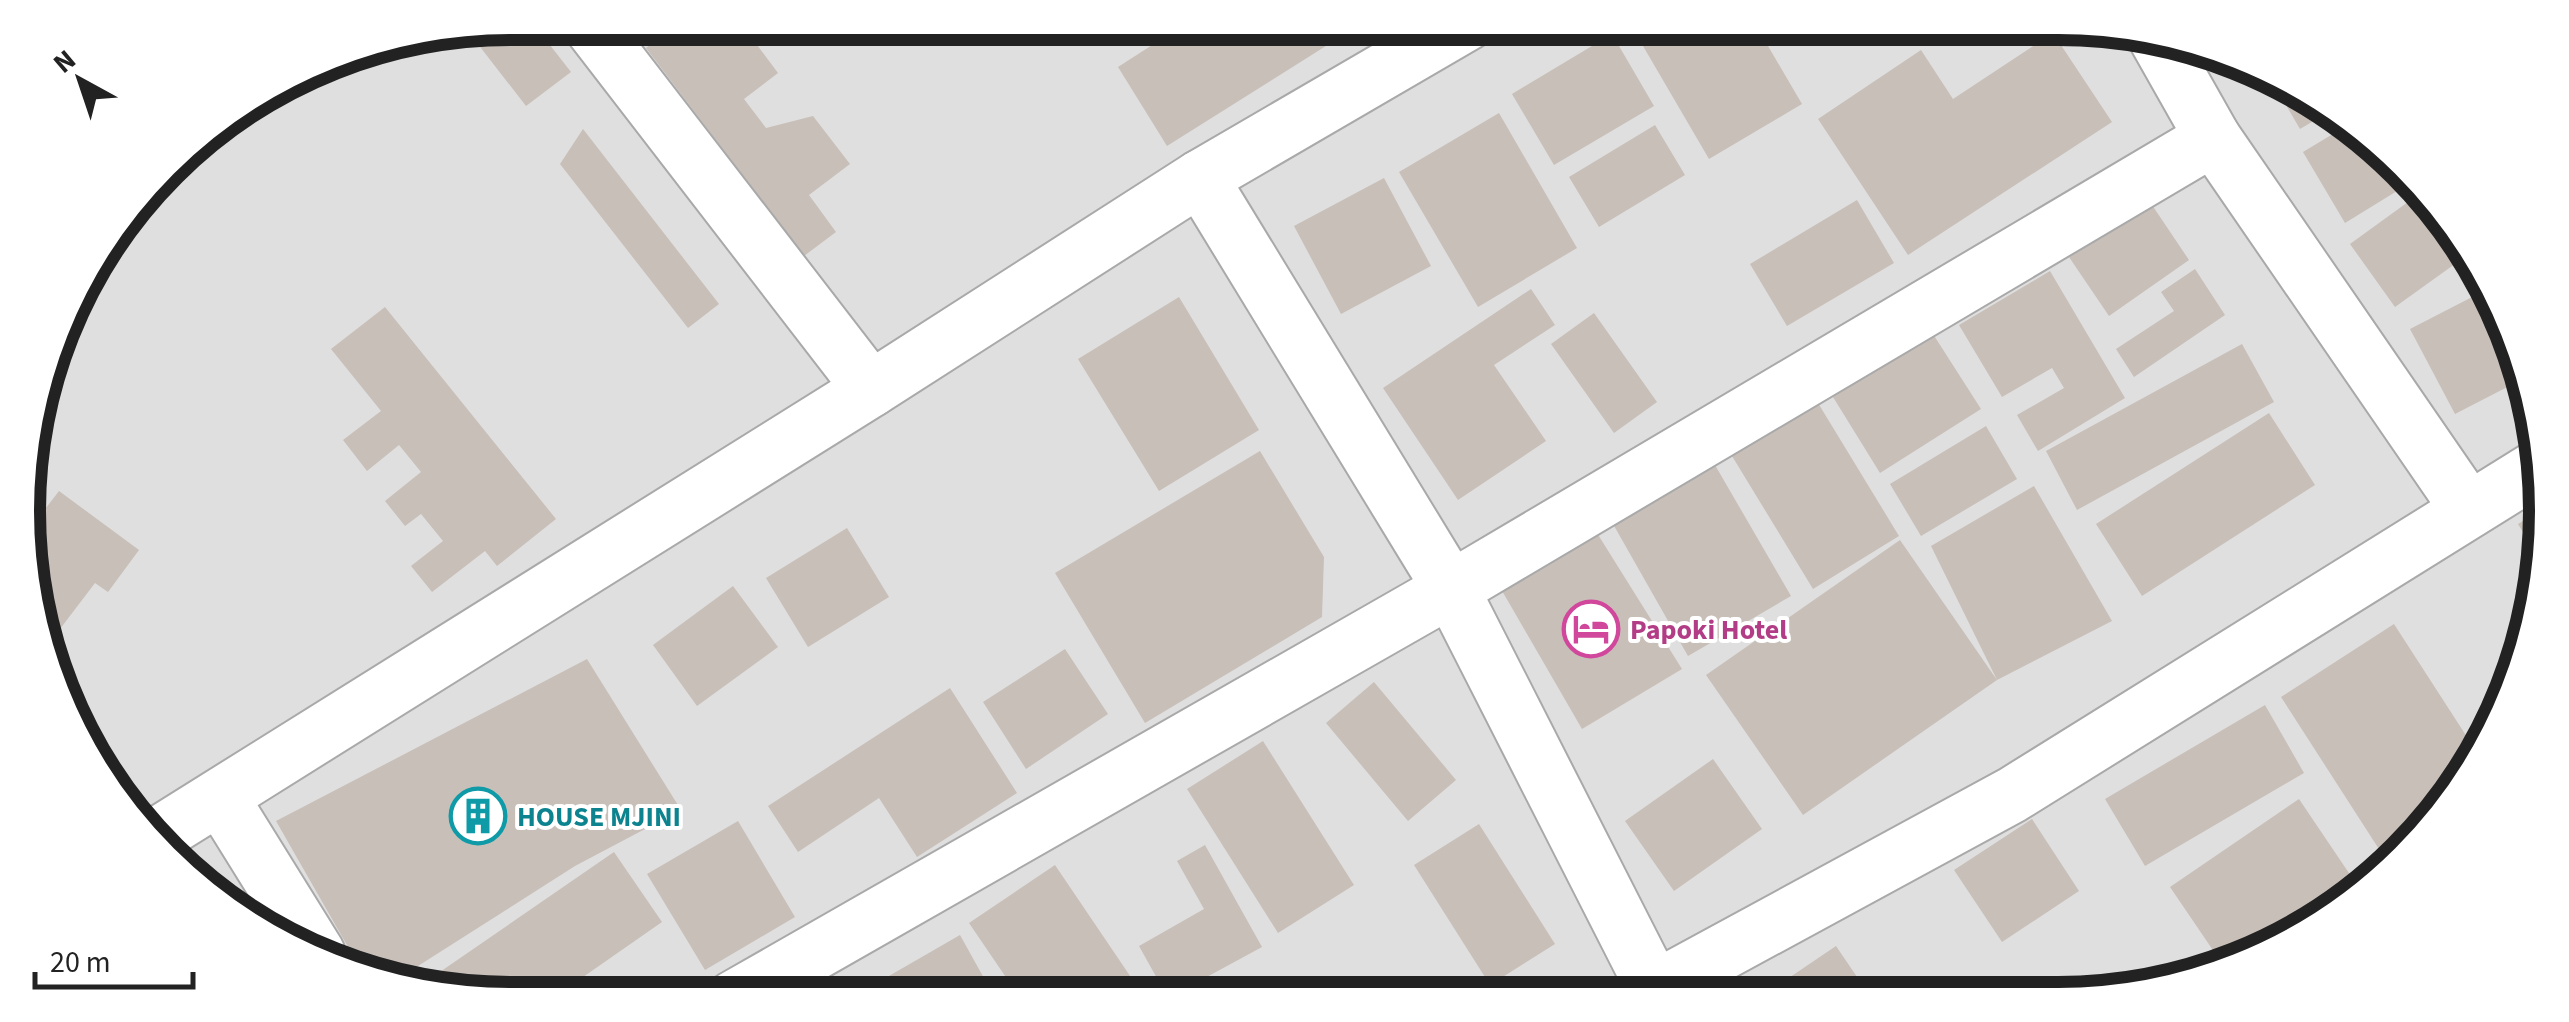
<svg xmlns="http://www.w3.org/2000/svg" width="2569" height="1022" font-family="'Source Sans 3',sans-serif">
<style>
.residential{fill:#e0dfdf}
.building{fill:#c7bfb8}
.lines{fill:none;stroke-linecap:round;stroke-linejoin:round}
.minor-casing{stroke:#a9a9a9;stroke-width:59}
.minor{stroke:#fff;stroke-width:55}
.labels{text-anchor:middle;stroke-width:8;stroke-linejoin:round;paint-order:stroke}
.hotel-label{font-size:28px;font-weight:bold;fill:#b23c85;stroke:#fff;text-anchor:start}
.culture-label{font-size:28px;font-weight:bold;fill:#0d838f;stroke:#fff;text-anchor:start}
.rim{fill:none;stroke:#222;stroke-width:12}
</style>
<rect width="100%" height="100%" fill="#f2efe9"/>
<!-- residential -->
<path class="residential" d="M511 22H2058L2214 48 2380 143 2496 294 2545 478 2521 667 2464 782 2380 879 2274 949 2122 995 511 999 355 974 213 898 88 756 32 606 27 447 88 267 189 143 353 49Z"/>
<!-- building -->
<g class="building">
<path d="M511 22H532L571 72 526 106 467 30Z"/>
<path d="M680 22H706L722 43 743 26 778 73 744 99 766 128 813 116 850 164 809 195 836 232 804 256 646 48Z"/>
<path d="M1188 22H1364L1167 146 1118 67Z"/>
<path d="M1629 22H1754L1802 104 1709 159Z"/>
<path d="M1765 22H1805L1778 41Z"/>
<path d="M1909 22H1946L1919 39Z"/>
<path d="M2053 33 2112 122 1908 255 1818 119 1921 50 1953 99Z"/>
<path d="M1612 34 1654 106 1554 165 1512 94Z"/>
<path d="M2272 81 2327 113 2300 129Z"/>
<path d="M1499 113 1577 248 1478 307 1399 172Z"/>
<path d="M1655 125 1685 175 1599 227 1569 177Z"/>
<path d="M2348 125 2380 143 2410 183 2345 223 2303 152Z"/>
<path d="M583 129 719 304 688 328 560 164Z"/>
<path d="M1384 178 1431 266 1341 314 1294 226Z"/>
<path d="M2419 194 2466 256 2395 307 2350 244Z"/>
<path d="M1857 200 1894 263 1787 326 1750 264Z"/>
<path d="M2150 202 2189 260 2109 316 2069 257Z"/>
<path d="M2195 269 2225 315 2134 377 2116 349 2174 311 2161 292Z"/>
<path d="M2050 271 2125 398 2038 451 2017 415 2064 388 2052 368 2002 397 1959 325Z"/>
<path d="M1531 289 1555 325 1494 365 1546 441 1458 500 1383 388Z"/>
<path d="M2476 295 2519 381 2455 414 2410 329Z"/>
<path d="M1179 297 1259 430 1159 491 1078 359Z"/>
<path d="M385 307 556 519 497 566 485 551 432 592 411 566 443 541 421 514 405 526 385 501 421 472 399 445 367 471 343 440 381 411 331 349Z"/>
<path d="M1594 313 1657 402 1614 433 1551 344Z"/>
<path d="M1933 334 1981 409 1880 473 1833 397Z"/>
<path d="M2242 344 2274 402 2077 510 2046 451Z"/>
<path d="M1818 403 1899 536 1813 589 1732 456Z"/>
<path d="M2269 413 2315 485 2142 596 2096 524Z"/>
<path d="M1986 426 2017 479 1921 536 1890 484Z"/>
<path d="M1260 451 1324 557 1322 617 1145 723 1055 573Z"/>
<path d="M1715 465 1791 596 1688 656 1613 524Z"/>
<path d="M2034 486 2112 621 1997 680 1931 546Z"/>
<path d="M59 491 139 550 108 592 95 583 47 646 32 606 30 557 42 541 29 530Z"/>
<path d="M2541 510 2537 544 2536 553 2518 524Z"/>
<path d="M847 528 889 597 808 647 766 578Z"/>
<path d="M1597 533 1682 669 1582 729 1501 589Z"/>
<path d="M1900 540 1997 680 1803 815 1706 675Z"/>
<path d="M733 586 778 647 697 706 653 645Z"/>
<path d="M2394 624 2478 754 2464 782 2409 845 2386 860 2281 697Z"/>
<path d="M1065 649 1108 714 1026 769 983 702Z"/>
<path d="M587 659 681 810 575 866 396 980 364 975 276 821Z"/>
<path d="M1374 682 1456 780 1408 821 1326 723Z"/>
<path d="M950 688 1017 793 917 857 879 798 798 852 768 806Z"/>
<path d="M2265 705 2304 773 2145 866 2105 799Z"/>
<path d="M1263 741 1354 885 1278 933 1187 789Z"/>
<path d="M1713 759 1762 829 1674 891 1625 821Z"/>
<path d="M2299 799 2355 882 2241 959 2223 965 2170 887Z"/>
<path d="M2032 819 2079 891 2002 942 1954 870Z"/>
<path d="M738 821 795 917 705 970 647 874Z"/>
<path d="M1479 824 1555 944 1490 985 1414 865Z"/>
<path d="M1205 845 1262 947 1168 998 1139 946 1204 909 1177 861Z"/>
<path d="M614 852 662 922 563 991 569 999H511L443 988 434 976Z"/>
<path d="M1055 865 1145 998H1020L969 923Z"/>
<path d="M960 935 995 998 883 999 875 984Z"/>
<path d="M1836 946 1870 996H1762Z"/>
</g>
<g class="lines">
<!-- minor casing -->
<g class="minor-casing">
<g id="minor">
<path d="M588 22 871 389"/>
<path d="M2157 39 2213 138 2469 510"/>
<path d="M1200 178 1451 589 1658 996"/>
<path d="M220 797 317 953"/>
<path d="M158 835 871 389 1200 178 1468 22"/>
<path d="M1653 990 2012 795 2542 465"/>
<path d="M733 999 1451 589 2213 138"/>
</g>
</g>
<!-- minor -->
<use href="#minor" class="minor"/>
</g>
<!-- icons -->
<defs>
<g id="hotel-ring" transform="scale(2.875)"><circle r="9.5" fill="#fff" stroke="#d1479c" stroke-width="1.5"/><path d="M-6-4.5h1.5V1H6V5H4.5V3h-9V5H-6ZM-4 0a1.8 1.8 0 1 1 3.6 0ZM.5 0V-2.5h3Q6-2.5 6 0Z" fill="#d1479c"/></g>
<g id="building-ring" transform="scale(2.875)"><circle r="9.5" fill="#fff" stroke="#0f9aa8" stroke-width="1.5"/><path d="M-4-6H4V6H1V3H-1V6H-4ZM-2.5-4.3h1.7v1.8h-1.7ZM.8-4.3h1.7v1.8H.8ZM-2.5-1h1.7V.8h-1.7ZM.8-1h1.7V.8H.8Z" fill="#0f9aa8"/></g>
</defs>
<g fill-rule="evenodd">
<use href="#hotel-ring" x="1591" y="629"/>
<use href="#building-ring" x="478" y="816"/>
</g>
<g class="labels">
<!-- hotel labels -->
<g class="hotel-label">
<text x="1630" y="639">Papoki Hotel</text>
</g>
<!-- culture labels -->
<g class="culture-label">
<text x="517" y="826">HOUSE MJINI</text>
</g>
</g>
<!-- crop -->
<path d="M0 0H2569V1022H0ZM511 40H2058A471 471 0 0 1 2529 511V511A471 471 0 0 1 2058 982H511A471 471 0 0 1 40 511V511A471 471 0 0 1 511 40Z" fill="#fff" fill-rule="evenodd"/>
<path class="rim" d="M511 40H2058A471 471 0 0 1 2529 511V511A471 471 0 0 1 2058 982H511A471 471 0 0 1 40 511V511A471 471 0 0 1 511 40Z"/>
<!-- north arrow -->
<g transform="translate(80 80) rotate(320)" stroke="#ffffff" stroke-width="8" paint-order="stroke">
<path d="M0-8L18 38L0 25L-18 38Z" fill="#222222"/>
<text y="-15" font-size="28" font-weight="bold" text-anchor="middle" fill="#222222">N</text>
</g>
<!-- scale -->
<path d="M35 972v15h158v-15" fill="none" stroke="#222222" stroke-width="5"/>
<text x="50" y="972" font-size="30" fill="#222222" stroke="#ffffff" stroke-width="8" paint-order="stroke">20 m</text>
</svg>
